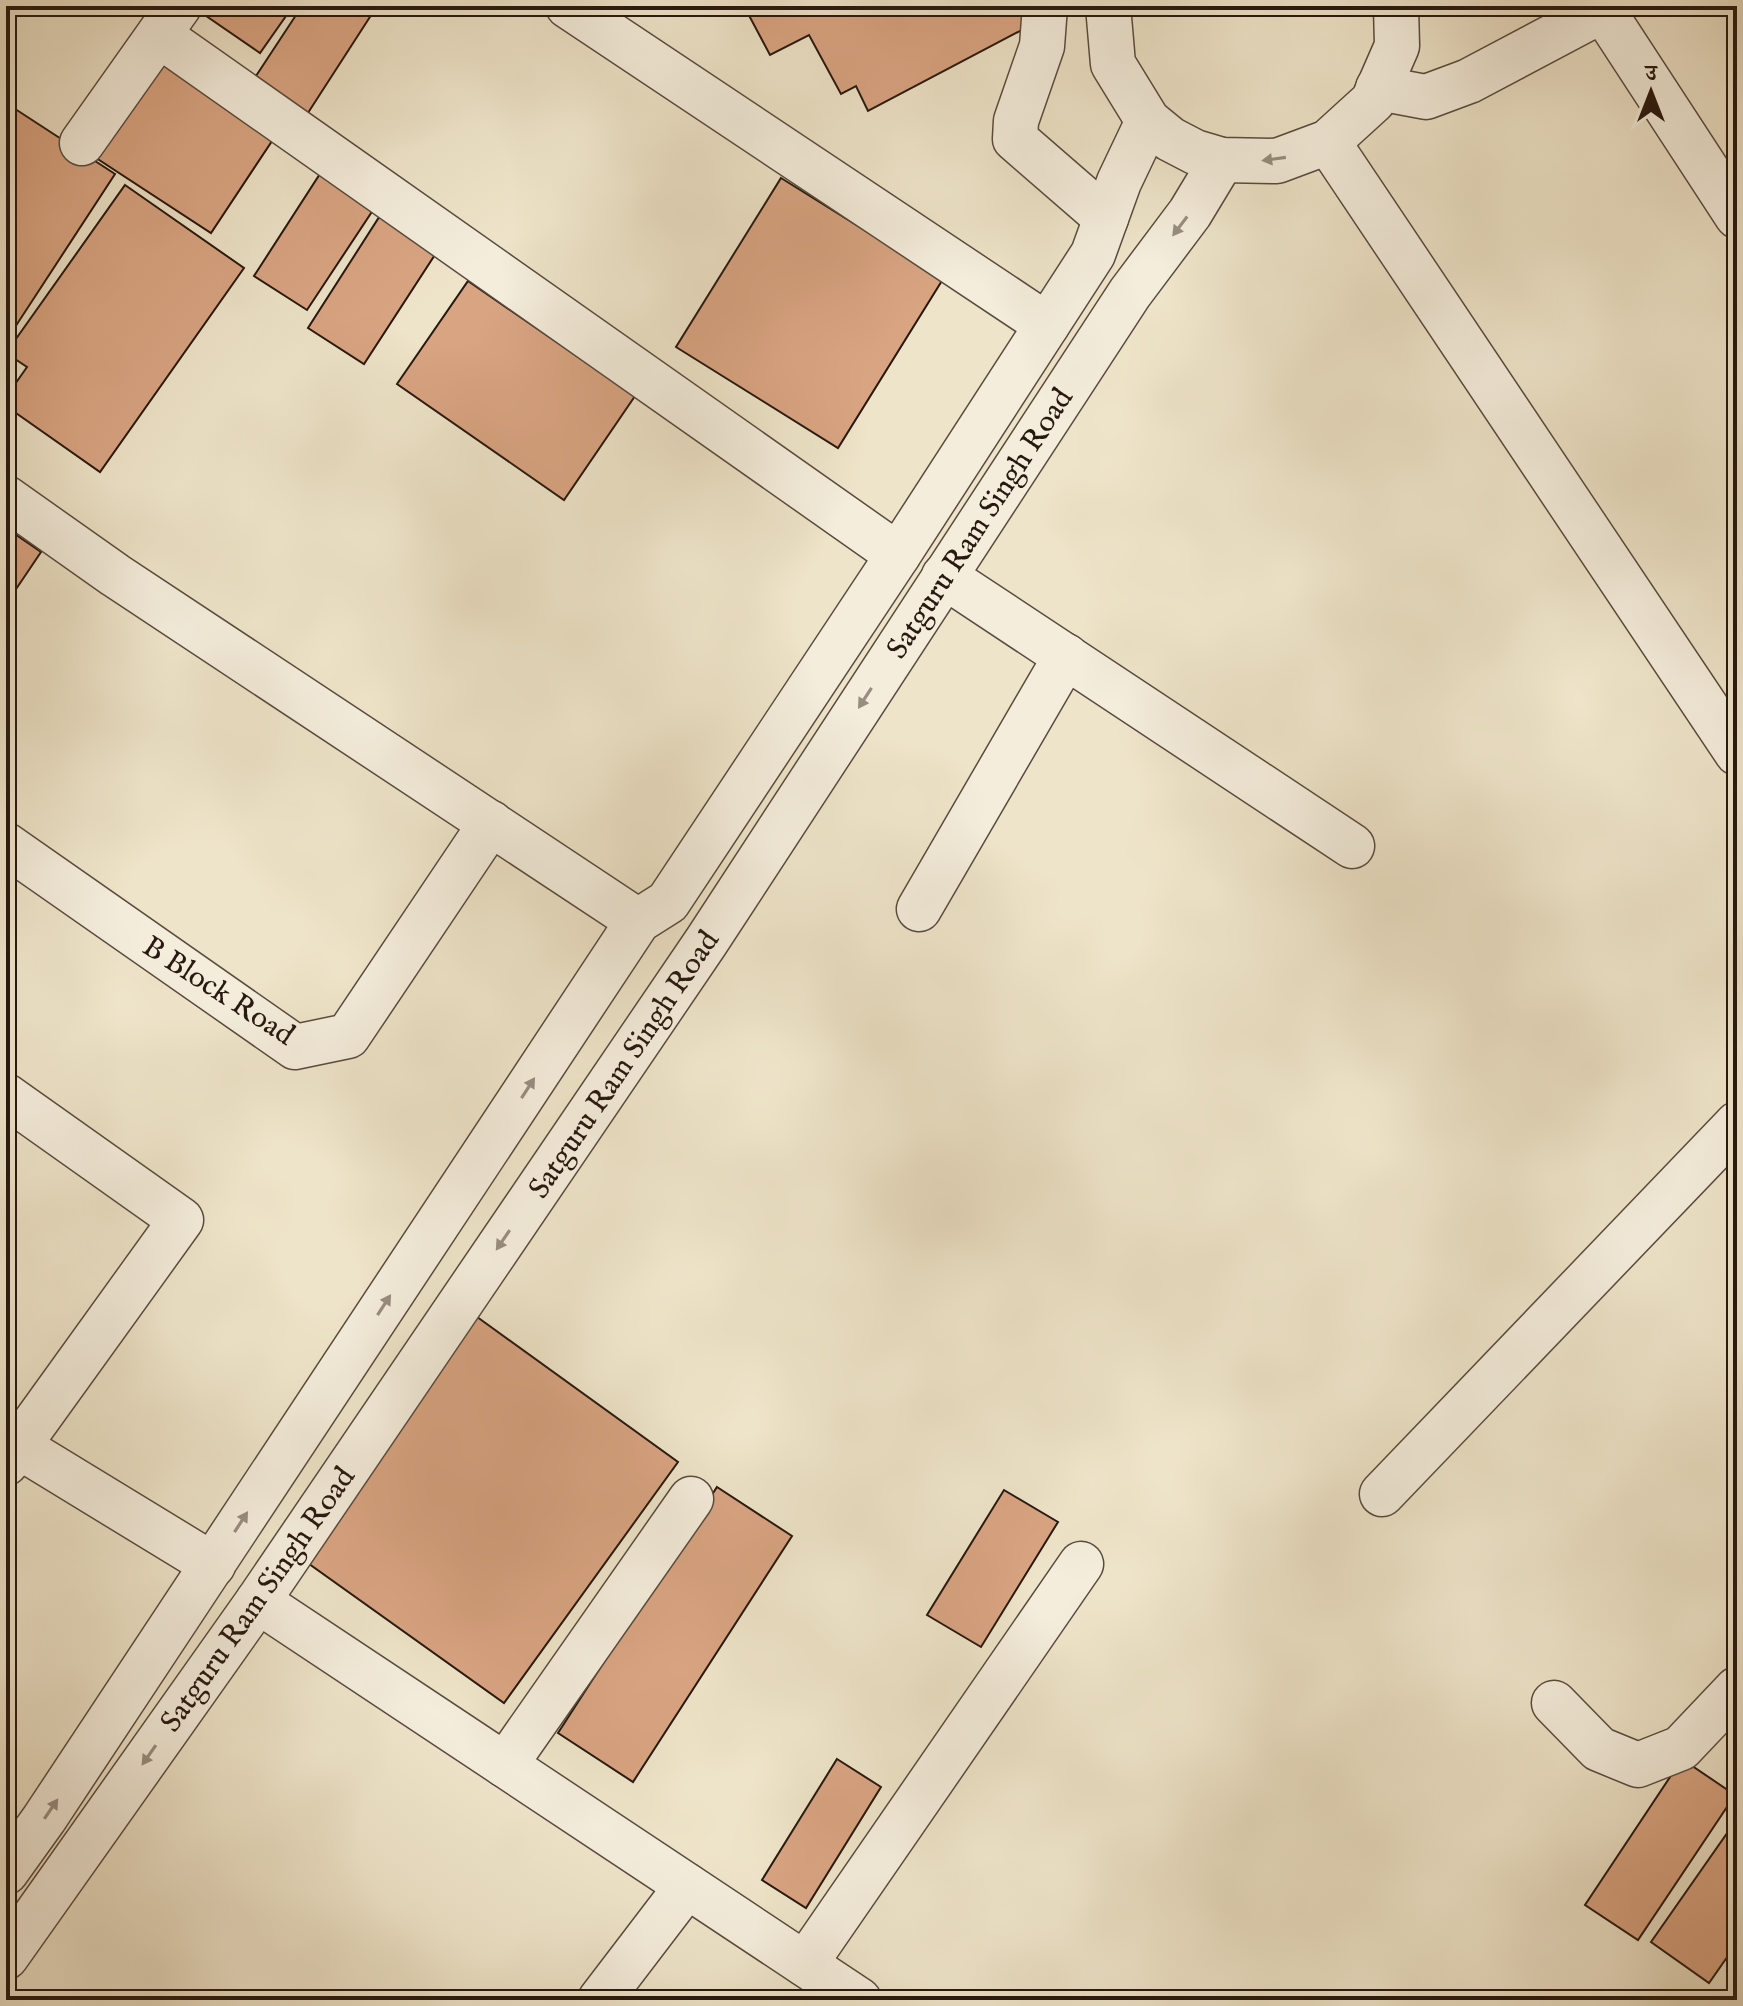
<svg xmlns="http://www.w3.org/2000/svg" width="1743" height="2006" font-family="'IM FELL English','Noto Serif Devanagari',serif">
<style>
.building{fill:#d9a482;stroke:#271810;stroke-width:2}
.lines{fill:none;stroke-linecap:round;stroke-linejoin:round}
.minor-casing{stroke:#594b3e;stroke-width:47}
.minor{stroke:#f4eddc;stroke-width:44}
.oneway{fill:#988d80}
.labels{text-anchor:middle;stroke-width:6;stroke-linejoin:round;paint-order:stroke}
.street-label{font-size:30px;fill:#271810;stroke:#f4eddc}
</style>
<rect width="100%" height="100%" fill="#eee4c9"/>
<filter id="stains"><feTurbulence type="fractalNoise" baseFrequency=".0025" numOctaves="4"/><feColorMatrix values="0 0 0 0 .2 0 0 0 0 .09 0 0 0 0 .02 0 0 0 .5 -.17"/></filter>
<radialGradient id="worn" r=".72"><stop offset=".6" stop-color="#630" stop-opacity="0"/><stop offset="1" stop-color="#630" stop-opacity=".3"/></radialGradient>
<!-- building -->
<g class="building">
<path d="M198 6H293L260 53 196 9Z"/>
<path d="M302 6H377L306 116 252 82Z"/>
<path d="M744 6H1025L1035 23 868 111 856 86 841 94 809 35 770 55Z"/>
<path d="M155 51 278 132 211 233 87 152Z"/>
<path d="M6 103 115 174 6 341Z"/>
<path d="M327 163 381 198 307 310 254 276Z"/>
<path d="M781 178 943 279 838 448 676 347Z"/>
<path d="M125 185 244 268 100 472 6 406V397L27 367 6 353Z"/>
<path d="M383 211 440 247 364 364 308 328Z"/>
<path d="M468 281 635 396 564 500 397 384Z"/>
<path d="M6 528 41 552 6 604Z"/>
<path d="M473 1314 678 1462 504 1703 298 1556Z"/>
<path d="M717 1487 792 1536 633 1782 558 1733Z"/>
<path d="M1004 1490 1058 1522 981 1647 927 1615Z"/>
<path d="M837 1759 881 1787 806 1908 762 1880Z"/>
<path d="M1682 1759 1735 1795 1638 1940 1585 1905Z"/>
<path d="M1737 1819V1943L1709 1983 1651 1942Z"/>
<path d="M1737 1975V2000H1723L1722 1999Z"/>
</g>
<g class="lines">
<!-- minor casing -->
<g class="minor-casing">
<g id="minor">
<path d="M568 6 1047 325"/>
<path d="M1045 6 1042 46 1016 121 1015 139 1106 218"/>
<path d="M1108 6 1113 64 1148 121 1170 139 1195 152 1222 160 1277 161 1328 142 1373 101 1397 46 1396 6"/>
<path d="M1600 6 1737 216"/>
<path d="M159 35 898 555"/>
<path d="M1378 88 1426 97 1469 81 1603 10"/>
<path d="M1328 142 1737 753"/>
<path d="M82 143 179 6"/>
<path d="M6 498 115 575 638 921"/>
<path d="M944 576 1352 846"/>
<path d="M6 845 295 1047 348 1036 491 823"/>
<path d="M919 909 1066 656"/>
<path d="M6 1096 181 1220 6 1463"/>
<path d="M18 1446 213 1565"/>
<path d="M1382 1494 1737 1124"/>
<path d="M258 1601 859 2000"/>
<path d="M1554 1703 1599 1749 1638 1765 1681 1748 1737 1689"/>
<path d="M505 1765 691 1499"/>
<path d="M6 1872 44 1819 638 921 668 902 898 555 1093 254 1119 182 1148 121"/>
<path d="M6 1957 258 1601 706 942 1130 293 1190 213 1222 160"/>
<path d="M805 1964 1081 1564"/>
<path d="M600 2000 687 1886"/>
</g>
</g>
<!-- minor -->
<use href="#minor" class="minor"/>
</g>
<!-- one-way arrows -->
<defs><path id="oneway-solid" d="M-6-.8H1V-3.2L6.5 0L1 3.2V.8H-6Z" transform="scale(2)"/></defs>
<g class="oneway">
<use href="#oneway-solid" transform="translate(1274 159) rotate(172)"/>
<use href="#oneway-solid" transform="translate(1180 226) rotate(127)"/>
<use href="#oneway-solid" transform="translate(865 698) rotate(123)"/>
<use href="#oneway-solid" transform="translate(528 1088) rotate(-57)"/>
<use href="#oneway-solid" transform="translate(503 1240) rotate(124)"/>
<use href="#oneway-solid" transform="translate(384 1305) rotate(-57)"/>
<use href="#oneway-solid" transform="translate(241 1522) rotate(-57)"/>
<use href="#oneway-solid" transform="translate(149 1755) rotate(125)"/>
<use href="#oneway-solid" transform="translate(51 1809) rotate(-56)"/>
</g>
<g class="labels">
<!-- street labels -->
<g class="street-label">
<text transform="translate(979 523) rotate(-57)" y="10">Satguru Ram Singh Road</text>
<text transform="translate(219 990) rotate(33)" y="10">B Block Road</text>
<text transform="translate(623 1064) rotate(-56)" y="10">Satguru Ram Singh Road</text>
<text transform="translate(257 1599) rotate(-55)" y="10">Satguru Ram Singh Road</text>
</g>
</g>
<!-- margin -->
<rect width="1743" height="2006" fill="none" stroke="#eee4c9" stroke-width="32"/>
<rect x="8" y="8" width="1727" height="1990" fill="none" stroke="#271810" stroke-width="4"/>
<rect x="16" y="16" width="1711" height="1974" fill="none" stroke="#271810" stroke-width="2"/>
<!-- north arrow -->
<g transform="translate(1651 92)" stroke="#f4eddc" stroke-width="6" paint-order="stroke">
<path d="M0-6L14 30L0 20L-14 30Z" fill="#271810"/>
<text y="-12" font-size="22" font-weight="bold" text-anchor="middle" fill="#271810">उ</text>
</g>
<rect width="100%" height="100%" filter="url(#stains)"/>
<rect width="100%" height="100%" fill="url(#worn)"/>
</svg>
